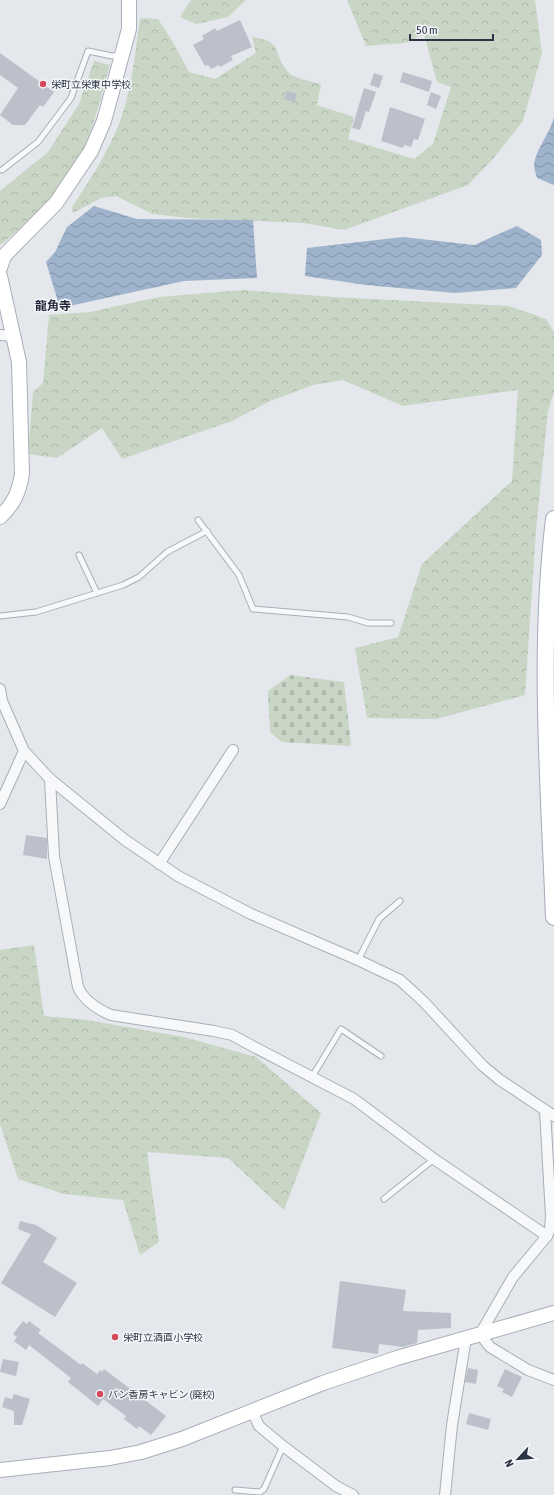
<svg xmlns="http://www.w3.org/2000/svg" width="554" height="1495" font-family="'Asap Condensed','Noto Sans JP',sans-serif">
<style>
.forest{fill:url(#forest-crowns)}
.cemetery{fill:url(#cemetery-stones)}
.water{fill:url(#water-waves)}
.building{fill:#bbc0ca}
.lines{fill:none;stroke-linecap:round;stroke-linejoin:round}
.lane-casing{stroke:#a9aeb7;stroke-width:7}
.street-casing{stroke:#a9aeb7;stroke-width:12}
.secondary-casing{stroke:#a9aeb7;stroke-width:16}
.primary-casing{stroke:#a3abb8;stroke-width:18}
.lane{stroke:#f7f8fa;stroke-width:5}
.street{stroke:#f7f8fa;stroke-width:10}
.secondary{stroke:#fff;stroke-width:14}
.primary{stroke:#fff;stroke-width:16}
.poi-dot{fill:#d1495b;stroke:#f4f6f9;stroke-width:1.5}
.labels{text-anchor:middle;stroke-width:3;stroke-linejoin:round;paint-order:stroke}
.poi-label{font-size:10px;fill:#2b3445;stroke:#f4f6f9;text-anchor:start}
.quarter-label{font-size:12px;font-weight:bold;fill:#1d2536;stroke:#f4f6f9}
</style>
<defs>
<pattern id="forest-crowns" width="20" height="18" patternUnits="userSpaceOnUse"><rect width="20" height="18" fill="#c9d6c5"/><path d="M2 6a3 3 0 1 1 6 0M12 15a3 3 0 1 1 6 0" fill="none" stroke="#adb8ab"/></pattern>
<pattern id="cemetery-stones" width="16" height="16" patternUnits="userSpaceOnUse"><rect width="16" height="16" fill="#c9d6c5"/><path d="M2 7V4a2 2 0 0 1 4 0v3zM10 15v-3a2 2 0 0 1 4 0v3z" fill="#adb8ab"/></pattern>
<pattern id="water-waves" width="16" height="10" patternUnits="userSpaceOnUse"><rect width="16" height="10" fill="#9fb4cc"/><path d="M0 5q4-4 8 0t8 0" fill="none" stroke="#8293a7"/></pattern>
</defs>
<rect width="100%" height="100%" fill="#e4e7ec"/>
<!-- forest -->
<g class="forest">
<path d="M191 0H246L228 17 196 24 180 17Z"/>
<path d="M347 0H535L542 53 523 121 493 159 468 185 344 230 304 223 187 218 153 214 116 196 101 198 73 213 72 207C90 180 107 154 119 124 132 90 135 53 140 18L158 19 171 39 189 72 215 79 256 53 252 37C286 42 271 54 289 73 293 78 314 82 321 84L317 105 354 117 348 139 414 159 433 144 451 87 437 82 424 34 405 43 366 46Z"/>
<path d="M94 61 110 65C103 89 97 115 88 138 74 177 32 221 0 245V191L48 152 79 104Z"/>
<path d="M243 290 333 297 509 306 546 319 554 332V392L548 411 536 530 525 695 436 719 367 718 355 648 398 637 422 564 512 481 518 390 403 406 343 380 313 385 270 401 232 421 122 459 102 428 57 458 28 454 33 392 43 383 49 315 90 312 159 297Z"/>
<path d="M34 945 44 1016 87 1020 184 1037 256 1057 321 1113 284 1210 228 1158 147 1152 159 1242 140 1255 123 1200 64 1194 18 1179 0 1124V950Z"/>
</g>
<!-- cemetery -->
<path class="cemetery" d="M290 675 344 682 351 746 282 742 270 732 268 691Z"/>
<!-- water -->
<g class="water">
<path d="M554 117V185L537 178C536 174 534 169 534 165 536 148 550 134 554 117Z"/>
<path d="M94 206 137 219 253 220 257 278 184 281 60 308 46 262 55 252 67 227Z"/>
<path d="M517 226 541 240 542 255 516 288 455 293 366 285 305 276 307 248 403 237 474 245Z"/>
</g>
<!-- building -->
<g class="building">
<path d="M240 20 252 47 231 56 233 60 220 67 219 65 211 69 208 65 205 66 193 45 204 39 202 36 215 28 217 31Z"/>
<path d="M0 53 54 92 43 107 40 105 25 125H13L0 115 18 88 0 75Z"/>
<path d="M403 72 432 81 429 92 400 82Z"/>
<path d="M374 73 383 76 379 88 370 85Z"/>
<path d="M364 88 376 92 369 112 366 111 360 130 352 128Z"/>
<path d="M287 91 297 94 295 102 284 99Z"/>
<path d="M431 92 441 96 436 109 427 105Z"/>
<path d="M390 107 425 119 418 140 414 139 411 147 404 145 403 148 381 141Z"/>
<path d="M26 835 47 838V859L23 855Z"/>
<path d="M20 1221 36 1225 57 1238 43 1262 77 1283 55 1317 1 1283 31 1234 18 1229Z"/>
<path d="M340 1281 406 1290 403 1311 451 1313V1328L418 1330 417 1343 403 1347 379 1344 378 1354 332 1348Z"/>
<path d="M23 1321 27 1324 29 1321 41 1330 38 1333 81 1365 82 1363 97 1374 100 1370 102 1372 104 1369 166 1416 151 1435 139 1426 137 1429 124 1419 126 1416 103 1399 98 1406 68 1382 71 1378 29 1345 26 1350 14 1341 17 1337 13 1334Z"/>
<path d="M3 1359 19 1362 16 1376 0 1372Z"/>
<path d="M468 1368 478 1370 476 1384 465 1382Z"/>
<path d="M505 1369 522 1377 512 1397 502 1392 504 1389 497 1386Z"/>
<path d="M14 1394 30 1399 22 1425H14V1411L2 1407 5 1397 12 1399Z"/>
<path d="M469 1413 491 1419 488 1430 466 1424Z"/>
</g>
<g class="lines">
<!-- lane casing -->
<g class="lane-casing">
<g id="lane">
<path d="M2 170 38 142 71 98 88 51 112 56 120 55"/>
<path d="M198 520 239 575 253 609 348 617 368 623H391"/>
<path d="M79 555 97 593"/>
<path d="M0 616 36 612 123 585 139 577 167 552 207 531"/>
<path d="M358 960 379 919 400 901"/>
<path d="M312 1077 341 1029 381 1056"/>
<path d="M384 1199 434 1159"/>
<path d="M235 1490 260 1492 264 1489 283 1446"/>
</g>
</g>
<!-- street casing -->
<g class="street-casing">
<g id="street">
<path d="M0 335 14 336"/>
<path d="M0 689 2 701 24 751 50 779 125 840 178 876 251 914 358 960 400 980 424 1002 483 1066 500 1080 554 1116"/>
<path d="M50 779 54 856 78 987C84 1001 97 1009 111 1015L214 1031 232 1035 256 1048 354 1099 434 1159 547 1236"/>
<path d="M0 804 24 751"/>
<path d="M159 864 233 750"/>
<path d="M545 1110 551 1216 550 1229 547 1236 513 1277 480 1334 490 1347 528 1370 554 1380"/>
<path d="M252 1411 259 1426 283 1446 336 1486 353 1495"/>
<path d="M445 1495 452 1425 466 1338"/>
</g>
</g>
<!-- secondary casing -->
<g class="secondary-casing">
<g id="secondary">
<path d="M0 268 4 256 56 203 91 151 104 121 129 29V0"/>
<path d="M0 276 19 362 22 474C19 492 14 504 0 517"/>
<path d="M0 1470 110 1458 141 1452 182 1439 323 1383 397 1358 554 1313"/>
</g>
</g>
<!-- primary casing -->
<g class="primary-casing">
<path id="primary" d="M554 519C538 651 549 785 554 917"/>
</g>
<!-- lane -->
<use href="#lane" class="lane"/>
<!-- street -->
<use href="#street" class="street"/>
<!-- secondary -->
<use href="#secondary" class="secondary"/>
<!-- primary -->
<use href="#primary" class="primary"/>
</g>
<!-- markers -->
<g class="poi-dot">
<circle cx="43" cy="84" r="4"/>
<circle cx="115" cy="1337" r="4"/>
<circle cx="100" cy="1394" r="4"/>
</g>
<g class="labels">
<!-- poi labels -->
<g class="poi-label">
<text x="51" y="88">栄町立栄東中学校</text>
<text x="123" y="1341">栄町立酒直小学校</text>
<text x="108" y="1398">パン香房キャビン (廃校)</text>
</g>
<!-- quarter labels -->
<g class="quarter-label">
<text x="53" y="310">龍角寺</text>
</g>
</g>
<!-- north arrow -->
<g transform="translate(518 1459) rotate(244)" stroke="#f4f6f9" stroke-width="3" paint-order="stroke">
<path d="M0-3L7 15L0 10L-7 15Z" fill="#2b3445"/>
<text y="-6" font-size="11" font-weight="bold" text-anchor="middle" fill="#2b3445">N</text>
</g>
<!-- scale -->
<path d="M410 34v6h83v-6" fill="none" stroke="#2b3445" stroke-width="2"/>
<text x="416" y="34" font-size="12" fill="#2b3445" stroke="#f4f6f9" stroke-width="3" paint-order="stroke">50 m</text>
</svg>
